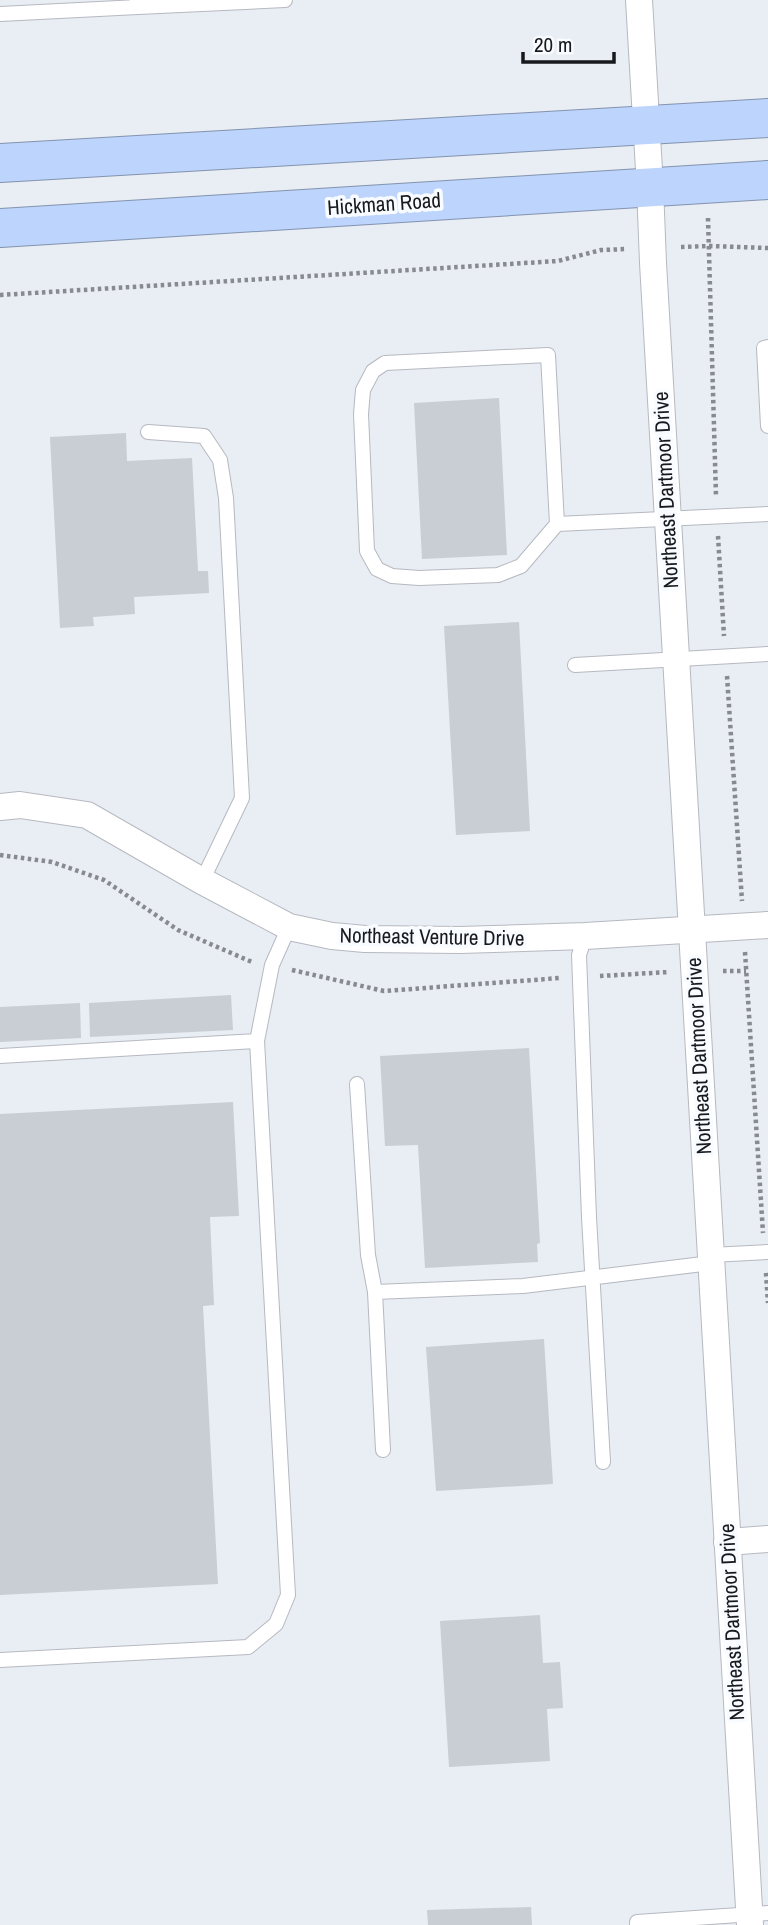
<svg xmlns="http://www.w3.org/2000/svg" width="768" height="1925" font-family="'Archivo Narrow',sans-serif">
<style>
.building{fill:#c9cdd4}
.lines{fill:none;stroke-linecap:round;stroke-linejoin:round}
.lane-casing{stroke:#b6b9c0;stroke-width:16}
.street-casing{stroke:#b6b9c0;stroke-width:28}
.highway-casing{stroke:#8393ae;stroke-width:40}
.path{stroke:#878a8f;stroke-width:4.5;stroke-dasharray:3.5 3.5;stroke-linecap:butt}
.lane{stroke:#fff;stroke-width:14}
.street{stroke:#fff;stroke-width:26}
.highway{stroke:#bdd4fc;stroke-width:38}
.labels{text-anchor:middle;stroke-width:7;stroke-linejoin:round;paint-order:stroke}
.street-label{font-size:21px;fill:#18191c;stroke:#f8fbff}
</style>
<rect width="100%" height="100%" fill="#e9edf4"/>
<!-- building -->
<g class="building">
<path d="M499 398 507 555 422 559 414 403Z"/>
<path d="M126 433 127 461 192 458 198 571H208L209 593 134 597 135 614 93 617 94 626 60 628 50 437Z"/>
<path d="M519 622 530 831 456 835 444 626Z"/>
<path d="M231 995 233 1030 90 1037 89 1003Z"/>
<path d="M80 1003 81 1038 0 1042V1007Z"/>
<path d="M529 1048 540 1243 537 1244 538 1262 425 1268 418 1145 385 1146 380 1056Z"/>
<path d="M233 1102 239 1216 210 1217 214 1305 203 1306 218 1584 0 1595V1114Z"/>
<path d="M544 1339 553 1484 436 1491 426 1347Z"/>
<path d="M540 1615 543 1663 560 1662 563 1708 547 1709 550 1761 449 1767 440 1621Z"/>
<path d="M531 1907 532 1925H428L427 1910Z"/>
</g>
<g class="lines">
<!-- lane casing -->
<g class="lane-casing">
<g id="lane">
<path d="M137 0 138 7 285 0"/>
<path d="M0 14 138 7"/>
<path d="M768 347 764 348 768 426"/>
<path d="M148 432 204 436 220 460 226 498 242 798 202 881"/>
<path d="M557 524 521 566 498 575 419 578 392 576 377 569 367 551 361 414 363 390 373 371 385 363 548 355 557 524 768 514"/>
<path d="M575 665 768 654"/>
<path d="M585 936 579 955 589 1217 603 1462"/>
<path d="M0 1056 257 1041 272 965 289 927"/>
<path d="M357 1084 368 1255 375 1292"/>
<path d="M711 1255 768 1252"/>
<path d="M383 1450 375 1292 523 1286 711 1263"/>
<path d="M0 1660 248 1647 276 1624 288 1595 257 1041"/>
<path d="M637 1925V1922L768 1913"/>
</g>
</g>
<!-- street casing -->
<g class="street-casing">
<g id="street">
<path d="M639 0 650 187 653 263 750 1925"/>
<path d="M0 807 20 805 87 815 202 881 289 927 332 936 365 939 460 940 585 936 768 925"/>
<path d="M727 1542 768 1539"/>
</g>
</g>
<!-- highway casing -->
<g class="highway-casing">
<g id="highway">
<path d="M0 163 768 118"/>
<path d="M0 228 768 180"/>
</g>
</g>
<!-- path -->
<g class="path">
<path d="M708 218 716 496"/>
<path d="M681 247 709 246 768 248"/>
<path d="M0 295 558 261 601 250 627 249"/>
<path d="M718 536 724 636"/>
<path d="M727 676 742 901"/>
<path d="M0 855 52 862 104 880 178 930 252 962"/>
<path d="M745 952 763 1233"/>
<path d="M292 970 384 991 560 978"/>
<path d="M723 971H746"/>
<path d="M600 976 669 972"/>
<path d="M766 1273 768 1303"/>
</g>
<!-- lane -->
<use href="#lane" class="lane"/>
<!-- street -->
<use href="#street" class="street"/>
<!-- highway -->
<use href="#highway" class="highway"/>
</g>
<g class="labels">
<!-- street labels -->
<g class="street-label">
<text transform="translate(384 204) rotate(-4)" y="7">Hickman Road</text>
<text transform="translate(666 490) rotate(-93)" y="7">Northeast Dartmoor Drive</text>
<text transform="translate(432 937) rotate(1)" y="7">Northeast Venture Drive</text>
<text transform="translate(699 1056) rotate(-93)" y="7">Northeast Dartmoor Drive</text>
<text transform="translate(732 1622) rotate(-93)" y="7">Northeast Dartmoor Drive</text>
</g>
</g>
<!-- scale -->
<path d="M523 52v10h91v-10" fill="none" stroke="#18191c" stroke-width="3.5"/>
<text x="534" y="52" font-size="21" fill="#18191c" stroke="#f8fbff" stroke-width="5" paint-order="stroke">20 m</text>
</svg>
